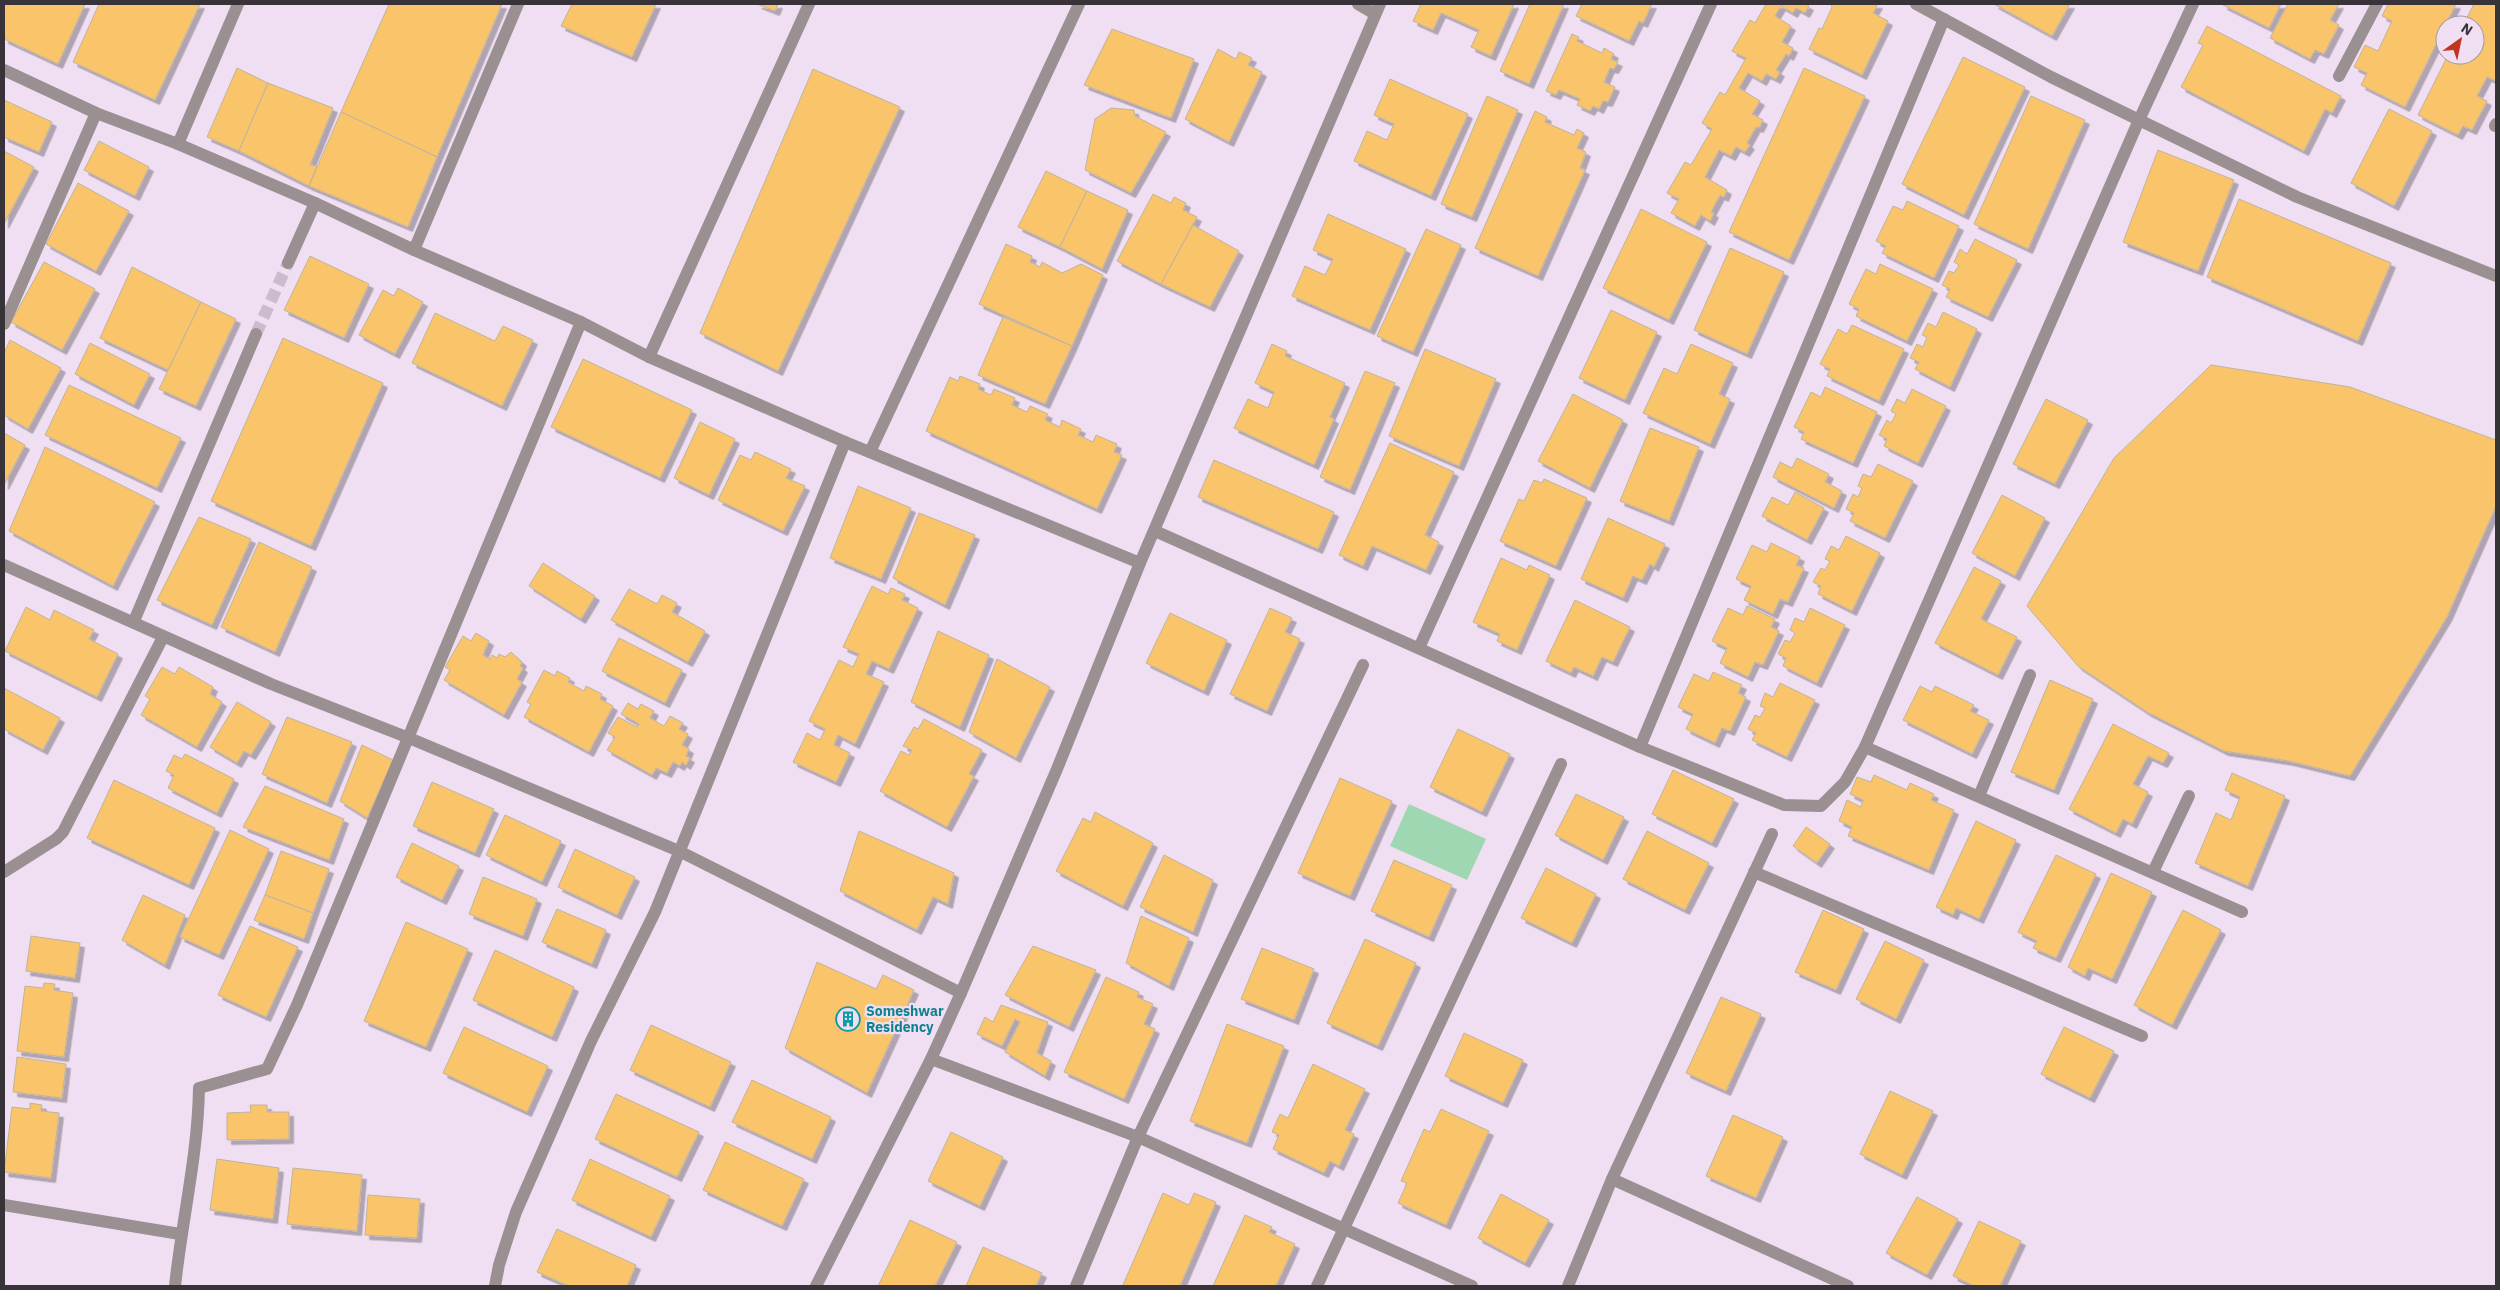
<svg xmlns="http://www.w3.org/2000/svg" width="2500" height="1290" font-family="'IBM Plex Sans',sans-serif">
<style>
.green{fill:#9ed7b1}
.building{fill:#f9c46b;stroke:#c0b39f;filter:url(#shadow)}
.lines{fill:none;stroke-linecap:round;stroke-linejoin:round}
.minor-tunnel{stroke:#cbbccd;stroke-width:12;stroke-dasharray:12 6;stroke-linecap:butt}
.minor{stroke:#9a8f91;stroke-width:12}
.labels{text-anchor:middle;stroke-width:4.5;stroke-linejoin:round;paint-order:stroke}
.culture-label{font-size:14px;font-weight:bold;fill:#0d838f;stroke:#f0dff2;text-anchor:start}
</style>
<defs>
<filter id="shadow"><feDropShadow dx="4.5" dy="4.5" stdDeviation="0" flood-color="#0004"/></filter>
</defs>
<rect width="100%" height="100%" fill="#f0dff2"/>
<!-- green -->
<path class="green" d="M1409 804 1486 839 1467 880 1390 846Z"/>
<!-- building -->
<g class="building">
<path d="M4 4H85L58 64 4 39Z"/>
<path d="M99 4H200L155 100 73 62Z"/>
<path d="M389 4H502L437 157 341 112Z"/>
<path d="M572 4H656L632 57 561 26Z"/>
<path d="M757 4H778L775 11Z"/>
<path d="M1421 4H1514L1491 56 1471 47 1479 30 1441 13 1433 30 1413 21Z"/>
<path d="M1530 4H1564L1529 84 1500 71Z"/>
<path d="M1582 4H1652L1643 23 1639 21 1629 41 1576 16Z"/>
<path d="M1766 4H1806L1809 6 1805 13 1796 8 1793 13 1781 6 1775 16 1791 26 1782 42 1793 48 1789 56 1786 54 1776 70 1780 72 1776 79 1766 74 1762 81 1748 73 1739 88 1760 101 1752 114 1763 120 1759 128 1756 127 1747 143 1750 145 1745 152 1736 147 1731 156 1719 150 1705 177 1727 190 1724 197 1720 195 1711 212 1714 213 1710 221 1701 215 1695 226 1671 213 1679 199 1667 193 1685 162 1691 165 1712 129 1702 123 1720 92 1725 95 1746 58 1732 51 1750 20 1755 23Z"/>
<path d="M1831 4H1878L1873 13 1888 21 1862 75 1809 49 1819 28 1822 29 1832 7Z"/>
<path d="M1994 4H2070L2052 36Z"/>
<path d="M2223 4H2281L2269 28 2223 5Z"/>
<path d="M2288 4H2339L2330 20 2339 25 2324 54 2315 50 2310 59 2270 38Z"/>
<path d="M2388 4H2456L2405 107 2361 85 2367 73 2354 67 2365 45 2378 51 2392 21 2382 16Z"/>
<path d="M2474 4H2496V81L2487 77 2477 96 2487 101 2472 130 2463 126 2458 135 2418 115 2448 55H2475V25H2463Z"/>
<path d="M2207 26 2341 96 2332 113 2325 109 2304 151 2181 87 2203 45 2198 43Z"/>
<path d="M1112 29 1194 59 1171 118 1084 85Z"/>
<path d="M1572 34 1579 37 1577 41 1602 53 1604 48 1614 54 1611 59 1618 62 1614 69 1610 68 1604 82 1615 87 1608 102 1603 101 1599 109 1593 106 1590 111 1577 105 1580 99 1559 90 1556 95 1546 91Z"/>
<path d="M1218 49 1236 59 1239 52 1252 58 1248 65 1262 72 1229 142 1185 119Z"/>
<path d="M1963 57 2025 87 1964 215 1902 184Z"/>
<path d="M237 68 268 83 239 151 207 137Z"/>
<path d="M1804 68 1865 96 1789 260 1729 232Z"/>
<path d="M813 69 900 107 778 371 700 333Z"/>
<path d="M1390 79 1468 114 1431 196 1354 161 1367 131 1387 140 1394 124 1374 115Z"/>
<path d="M268 83 333 108 310 165 317 166 309 186 239 151Z"/>
<path d="M1487 96 1518 110 1472 217 1441 204Z"/>
<path d="M2031 96 2085 120 2028 249 1974 224Z"/>
<path d="M4 100 52 122 39 152 4 137Z"/>
<path d="M1111 108 1134 110 1135 116 1166 132 1131 193 1085 170 1095 119Z"/>
<path d="M2389 109 2432 131 2394 206 2351 183Z"/>
<path d="M1535 111 1547 117 1545 122 1574 135 1577 129 1584 133 1577 148 1586 152 1580 168 1585 170 1538 276 1475 248Z"/>
<path d="M341 112 437 157 408 227 309 186Z"/>
<path d="M99 141 149 167 135 196 84 170Z"/>
<path d="M2158 150 2234 180 2198 271 2123 242Z"/>
<path d="M4 151 34 167 4 224Z"/>
<path d="M1046 171 1087 191 1060 247 1018 227Z"/>
<path d="M78 183 129 211 96 271 46 244Z"/>
<path d="M1087 191 1128 210 1102 269 1060 247Z"/>
<path d="M1153 194 1171 203 1174 197 1186 203 1183 210 1197 217 1161 284 1117 261Z"/>
<path d="M2239 199 2391 263 2358 341 2207 277Z"/>
<path d="M1907 201 1959 226 1934 278 1882 253 1886 246 1876 241 1893 206 1903 210Z"/>
<path d="M1641 209 1707 242 1669 320 1603 288Z"/>
<path d="M1328 214 1406 249 1370 330 1292 296 1305 266 1325 275 1333 259 1313 250Z"/>
<path d="M1193 225 1239 251 1210 307 1161 284Z"/>
<path d="M1426 229 1461 245 1413 352 1377 336Z"/>
<path d="M1975 239 2017 260 1988 317 1946 297 1950 289 1942 285 1949 271 1954 273 1959 265 1954 262 1960 249 1967 254Z"/>
<path d="M1006 244 1032 256 1030 262 1040 267 1042 262 1062 273 1081 264 1103 275 1072 346 979 304Z"/>
<path d="M1730 248 1784 272 1747 354 1694 330Z"/>
<path d="M310 256 369 284 344 338 284 310Z"/>
<path d="M44 262 95 289 62 350 11 322Z"/>
<path d="M1880 264 1933 289 1907 341 1856 316 1859 309 1849 304 1866 269 1876 274Z"/>
<path d="M132 267 201 302 168 370 100 338Z"/>
<path d="M398 288 423 302 395 354 359 335 383 290 394 296Z"/>
<path d="M201 302 236 319 196 406 159 389Z"/>
<path d="M1611 310 1657 332 1625 400 1579 378Z"/>
<path d="M1943 312 1977 329 1950 387 1915 369 1919 362 1910 358 1917 344 1923 347 1927 337 1922 335 1928 323 1936 327Z"/>
<path d="M435 313 495 341 503 326 533 340 502 406 412 363Z"/>
<path d="M1003 317 1072 346 1045 404 978 375Z"/>
<path d="M1852 325 1904 349 1879 401 1827 376 1830 369 1820 364 1838 329 1847 334Z"/>
<path d="M283 338 383 383 311 546 211 501Z"/>
<path d="M10 340 61 368 28 429 4 415V353Z"/>
<path d="M90 343 150 374 134 405 75 374Z"/>
<path d="M1272 344 1287 351 1285 356 1345 383 1330 417 1334 419 1314 465 1234 428 1248 399 1268 408 1274 392 1255 383Z"/>
<path d="M1691 344 1733 363 1719 394 1730 399 1710 444 1643 413 1664 368 1677 374Z"/>
<path d="M1425 349 1496 379 1459 466 1389 436Z"/>
<path d="M583 359 692 410 660 478 551 427Z"/>
<path d="M2211 365 2350 387 2496 440V506L2447 617 2350 776 2289 761 2224 751 2147 712 2078 666 2027 606 2114 458Z"/>
<path d="M1365 371 1395 383 1350 490 1320 477Z"/>
<path d="M960 376 980 384 978 389 991 395 994 389 1015 398 1012 405 1027 412 1030 406 1048 414 1045 420 1060 427 1062 420 1081 429 1078 435 1093 442 1096 435 1117 444 1114 452 1122 455 1097 509 926 431 950 377 958 381Z"/>
<path d="M69 385 181 438 157 488 45 435Z"/>
<path d="M1825 387 1877 412 1853 463 1801 439 1804 432 1794 427 1811 392 1821 397Z"/>
<path d="M1912 389 1946 406 1918 463 1884 446 1887 439 1879 435 1887 420 1891 423 1896 414 1891 411 1897 399 1905 403Z"/>
<path d="M1573 394 1623 420 1590 488 1538 461Z"/>
<path d="M2046 399 2088 420 2055 484 2013 464Z"/>
<path d="M700 422 735 439 709 495 674 478Z"/>
<path d="M1650 428 1699 447 1669 521 1620 501Z"/>
<path d="M4 433 25 445 4 485Z"/>
<path d="M1390 443 1454 472 1425 535 1439 542 1426 570 1372 546 1363 566 1339 555Z"/>
<path d="M45 447 155 502 113 586 9 531Z"/>
<path d="M755 452 791 469 786 478 805 486 783 531 718 500 740 455 751 460Z"/>
<path d="M1797 458 1829 474 1825 482 1842 491 1834 508 1773 477 1780 462 1792 468Z"/>
<path d="M1214 460 1334 512 1318 549 1198 497Z"/>
<path d="M1878 464 1913 481 1885 538 1850 521 1854 513 1846 509 1853 494 1858 497 1862 488 1858 486 1863 474 1871 477Z"/>
<path d="M1544 479 1587 498 1556 566 1500 541 1519 499 1524 501 1534 480 1542 483Z"/>
<path d="M858 486 911 508 881 579 830 558Z"/>
<path d="M1795 492 1824 508 1807 540 1762 516 1772 497 1788 505Z"/>
<path d="M2002 495 2045 518 2015 576 1972 553Z"/>
<path d="M919 513 975 535 945 605 893 578Z"/>
<path d="M199 517 251 539 212 625 157 600Z"/>
<path d="M1608 518 1665 544 1654 567 1650 564 1642 580 1633 576 1623 598 1581 579Z"/>
<path d="M1846 536 1880 553 1852 611 1818 594 1821 586 1813 582 1821 568 1825 570 1830 561 1825 559 1831 546 1839 550Z"/>
<path d="M259 542 312 567 275 652 221 627Z"/>
<path d="M1771 543 1800 557 1796 565 1804 568 1788 602 1780 599 1773 614 1744 600 1751 586 1736 579 1752 545 1767 552Z"/>
<path d="M1501 558 1527 570 1529 565 1550 575 1517 650 1497 641 1500 634 1473 622Z"/>
<path d="M543 563 595 596 581 619 529 586Z"/>
<path d="M1974 567 2001 581 1981 619 2017 637 1998 675 1935 643Z"/>
<path d="M872 586 888 594 891 588 905 594 902 600 918 608 889 669 872 661 866 674 884 682 855 744 838 735 834 745 850 753 836 782 793 762 807 733 820 740 825 729 809 721 839 660 853 667 859 654 843 647Z"/>
<path d="M629 589 657 604 662 595 677 603 672 612 705 631 688 662 611 620Z"/>
<path d="M1575 600 1630 627 1613 662 1602 657 1593 676 1574 667 1571 673 1546 661Z"/>
<path d="M1747 606 1775 619 1771 627 1779 631 1763 665 1755 662 1748 677 1720 663 1727 648 1712 641 1728 608 1743 615Z"/>
<path d="M26 607 50 620 54 610 94 630 89 639 118 654 97 697 5 651Z"/>
<path d="M1270 608 1292 618 1285 632 1300 639 1267 711 1230 694Z"/>
<path d="M1810 608 1845 625 1817 683 1783 666 1786 658 1778 654 1785 640 1790 642 1795 633 1790 630 1795 618 1804 622Z"/>
<path d="M1170 613 1227 640 1204 691 1146 663Z"/>
<path d="M938 631 989 655 960 727 911 702Z"/>
<path d="M476 633 489 641 483 655 490 659 492 655 497 658 499 654 505 657 511 652 522 662 520 666 523 668 517 679 522 682 504 715 444 680 450 670 445 667 463 636 471 641Z"/>
<path d="M619 638 682 670 665 703 602 671Z"/>
<path d="M997 659 1050 687 1016 758 969 732Z"/>
<path d="M162 667 175 674 179 667 213 687 210 694 222 702 197 747 141 715 150 699 145 696Z"/>
<path d="M544 670 555 676 557 671 570 678 568 682 584 691 586 686 602 694 600 699 613 706 589 752 524 717 531 704 527 702Z"/>
<path d="M1713 672 1742 685 1738 693 1746 697 1730 731 1722 728 1715 743 1686 729 1693 714 1678 707 1694 674 1709 681Z"/>
<path d="M2050 680 2093 699 2054 790 2011 772Z"/>
<path d="M1780 683 1815 700 1787 757 1752 740 1756 733 1748 729 1755 715 1760 717 1765 708 1760 706 1765 693 1773 697Z"/>
<path d="M1920 686 1932 692 1935 686 1974 705 1970 711 1989 720 1972 754 1903 720Z"/>
<path d="M4 688 60 718 43 750 4 729Z"/>
<path d="M237 702 271 722 251 755 244 751 237 763 210 747Z"/>
<path d="M628 703 638 709 641 704 654 711 650 718 664 726 670 716 683 723 679 729 688 734 682 745 689 749 686 756 690 758 686 765 682 762 680 766 673 762 667 773 656 768 652 775 607 750 615 737 608 733 618 717 637 727 639 724 621 714Z"/>
<path d="M287 717 352 742 327 803 262 774Z"/>
<path d="M924 719 982 750 969 774 974 776 947 827 880 791 901 751 909 755 912 750 903 746 914 727 918 729Z"/>
<path d="M2113 724 2169 753 2163 763 2148 756 2133 784 2148 792 2132 824 2123 819 2116 833 2069 809Z"/>
<path d="M1458 729 1510 754 1482 812 1430 787Z"/>
<path d="M362 745 393 760 367 818 340 801Z"/>
<path d="M185 754 234 779 217 813 168 788 174 775 166 771 174 755 182 759Z"/>
<path d="M1673 770 1734 799 1712 843 1652 814Z"/>
<path d="M2232 773 2285 796 2248 886 2195 863 2216 813 2231 820 2240 797 2225 790Z"/>
<path d="M1874 775 1907 790 1910 783 1934 794 1931 800 1954 810 1929 870 1848 836 1852 827 1839 821 1847 800 1861 807 1863 800 1850 794 1857 777 1871 782Z"/>
<path d="M1340 778 1392 801 1350 896 1298 873Z"/>
<path d="M114 780 215 828 189 885 87 838Z"/>
<path d="M432 782 494 809 475 853 413 826Z"/>
<path d="M265 786 344 819 329 860 243 827Z"/>
<path d="M1576 794 1624 817 1603 860 1555 835Z"/>
<path d="M1095 812 1153 843 1123 906 1056 871 1083 818 1091 822Z"/>
<path d="M505 815 561 841 542 882 486 855Z"/>
<path d="M1976 821 2016 840 1979 919 1956 908 1953 915 1936 907Z"/>
<path d="M1806 827 1830 844 1817 863 1793 846Z"/>
<path d="M230 830 269 849 219 955 180 937Z"/>
<path d="M859 831 954 873 948 904 933 897 917 930 840 891Z"/>
<path d="M1647 831 1709 863 1685 910 1623 879Z"/>
<path d="M412 843 459 866 442 900 396 877Z"/>
<path d="M575 849 635 877 617 915 558 887Z"/>
<path d="M281 851 329 869 313 913 265 895Z"/>
<path d="M1164 855 1213 880 1193 932 1140 907Z"/>
<path d="M2056 855 2096 874 2056 958 2033 948 2037 941 2018 932Z"/>
<path d="M1394 860 1452 885 1429 937 1371 911Z"/>
<path d="M1546 868 1596 894 1572 943 1521 918Z"/>
<path d="M2111 873 2152 892 2112 979 2088 968 2085 976 2068 967Z"/>
<path d="M483 877 537 899 523 936 469 914Z"/>
<path d="M143 895 185 915 165 965 122 940Z"/>
<path d="M265 895 313 913 304 939 254 920Z"/>
<path d="M557 909 606 930 592 964 542 942Z"/>
<path d="M1823 910 1864 929 1836 990 1795 972Z"/>
<path d="M2183 910 2221 930 2172 1025 2134 1005Z"/>
<path d="M1141 916 1189 938 1169 986 1126 963Z"/>
<path d="M406 922 468 949 426 1047 364 1021Z"/>
<path d="M250 926 298 947 266 1017 218 995Z"/>
<path d="M31 936 80 943 75 978 26 971Z"/>
<path d="M1365 939 1416 963 1378 1046 1327 1023Z"/>
<path d="M1885 941 1924 960 1896 1019 1856 999Z"/>
<path d="M1033 946 1096 970 1069 1027 1005 995Z"/>
<path d="M1262 948 1314 969 1294 1020 1241 999Z"/>
<path d="M495 950 574 987 552 1037 473 1000Z"/>
<path d="M817 962 876 989 883 975 914 990 867 1093 785 1048Z"/>
<path d="M1106 977 1139 992 1137 997 1153 1004 1144 1024 1155 1029 1124 1099 1064 1072Z"/>
<path d="M44 983 55 984 54 990 73 993 64 1057 17 1051 25 986 43 988Z"/>
<path d="M1721 997 1761 1014 1726 1091 1686 1073Z"/>
<path d="M1001 1005 1048 1022 1037 1053 1051 1061 1045 1076 1005 1052 1020 1022 1015 1019 1002 1046 977 1034 985 1017 993 1022Z"/>
<path d="M1227 1024 1284 1046 1247 1143 1190 1121Z"/>
<path d="M651 1025 731 1062 710 1107 630 1070Z"/>
<path d="M464 1027 548 1066 527 1112 443 1073Z"/>
<path d="M2064 1027 2114 1051 2090 1098 2041 1074Z"/>
<path d="M1464 1033 1523 1060 1503 1103 1445 1076Z"/>
<path d="M17 1057 66 1064 62 1098 13 1092Z"/>
<path d="M1313 1064 1365 1089 1345 1130 1354 1134 1339 1166 1330 1161 1324 1173 1273 1149 1279 1135 1272 1132 1280 1114 1288 1118Z"/>
<path d="M752 1080 831 1117 812 1159 732 1122Z"/>
<path d="M1890 1091 1933 1111 1902 1175 1860 1154Z"/>
<path d="M616 1094 699 1132 677 1177 595 1139Z"/>
<path d="M30 1103 42 1105 41 1111 59 1113 51 1178 4 1172 12 1107 30 1109Z"/>
<path d="M250 1105H267V1112H289V1139L227 1140V1113L251 1112Z"/>
<path d="M1441 1109 1489 1131 1446 1225 1398 1203 1407 1183 1401 1181 1424 1129 1430 1132Z"/>
<path d="M1733 1115 1783 1137 1756 1198 1706 1176Z"/>
<path d="M951 1132 1003 1157 980 1206 928 1181Z"/>
<path d="M725 1142 804 1179 782 1226 703 1190Z"/>
<path d="M217 1159 279 1168 273 1219 210 1210Z"/>
<path d="M590 1159 670 1196 651 1237 572 1200Z"/>
<path d="M293 1168 362 1175 357 1231 287 1224Z"/>
<path d="M1163 1193 1189 1205 1194 1193 1216 1202 1180 1286H1126L1123 1285Z"/>
<path d="M1501 1194 1549 1220 1525 1263 1478 1238Z"/>
<path d="M368 1195 420 1199 417 1238 365 1235Z"/>
<path d="M1917 1197 1958 1219 1927 1275 1886 1253Z"/>
<path d="M1245 1215 1272 1227 1269 1232 1295 1244 1276 1286H1213Z"/>
<path d="M910 1220 957 1242 935 1286H878Z"/>
<path d="M1979 1221 2021 1241 2000 1286H1974L1953 1276Z"/>
<path d="M557 1229 636 1265 627 1286H569L537 1272Z"/>
<path d="M983 1247 1042 1273 1036 1286H966Z"/>
</g>
<g class="lines">
<!-- minor-tunnel -->
<path class="minor-tunnel" d="M256 334 288 263"/>
<!-- minor -->
<g class="minor">
<path d="M1358 4 1375 14"/>
<path d="M1916 4 2051 77 2297 197 2496 276"/>
<path d="M4 70 96 113 178 144 315 203 414 250 581 322 649 357 845 442 1140 563"/>
<path d="M2339 76 2377 4"/>
<path d="M2495 126 2496 124"/>
<path d="M178 144 238 4"/>
<path d="M414 250 518 4"/>
<path d="M288 263 315 203"/>
<path d="M4 324 96 113"/>
<path d="M649 357 809 4"/>
<path d="M870 452 1079 4"/>
<path d="M1155 531 1640 747 1784 805 1821 806 1845 782 1865 747 2139 120 2193 4"/>
<path d="M4 565 271 684 409 738 679 851 961 993"/>
<path d="M134 621 256 334"/>
<path d="M1419 648 1711 4"/>
<path d="M1640 747 1944 19"/>
<path d="M1865 747 2242 912"/>
<path d="M1979 796 2030 675"/>
<path d="M4 872 56 839 63 832 163 637"/>
<path d="M1754 872 2142 1036"/>
<path d="M2153 872 2189 796"/>
<path d="M931 1059 1138 1137 1472 1286"/>
<path d="M1612 1179 1848 1286"/>
<path d="M4 1205 180 1234"/>
<path d="M175 1286C182 1220 198 1154 199 1088L267 1069 297 1005 581 322"/>
<path d="M495 1286 499 1265 516 1212 591 1041 655 912 845 442"/>
<path d="M816 1286 931 1059 961 993 1057 769 1140 563 1380 4"/>
<path d="M1076 1286 1138 1137 1363 665"/>
<path d="M1317 1286 1561 764"/>
<path d="M1568 1286 1612 1179 1772 834"/>
</g>
</g>
<!-- icons -->
<defs>
<g id="building-ring" transform="scale(1.25)"><circle r="9.5" fill="#f0dff2" stroke="#0f9aa8" stroke-width="1.5"/><path d="M-4-6H4V6H1V3H-1V6H-4ZM-2.5-4.3h1.7v1.8h-1.7ZM.8-4.3h1.7v1.8H.8ZM-2.5-1h1.7V.8h-1.7ZM.8-1h1.7V.8H.8Z" fill="#0f9aa8"/></g>
</defs>
<g fill-rule="evenodd">
<use href="#building-ring" x="848" y="1019"/>
</g>
<g class="labels">
<!-- culture labels -->
<g class="culture-label">
<text x="866" y="1016">Someshwar<tspan x="866" dy="16">Residency</tspan></text>
</g>
</g>
<!-- border -->
<rect width="2500" height="1290" fill="none" stroke="#383239" stroke-width="10"/>
<!-- north arrow -->
<g transform="translate(2460 40) rotate(33)"><circle r="24" fill="#f0dff2" stroke="#a69aa8"/>
<path d="M0-4L9 19L0 12L-9 19Z" fill="#c13520"/>
<text y="-8" font-size="14" font-weight="bold" text-anchor="middle" fill="#383239">N</text>
</g>
</svg>
